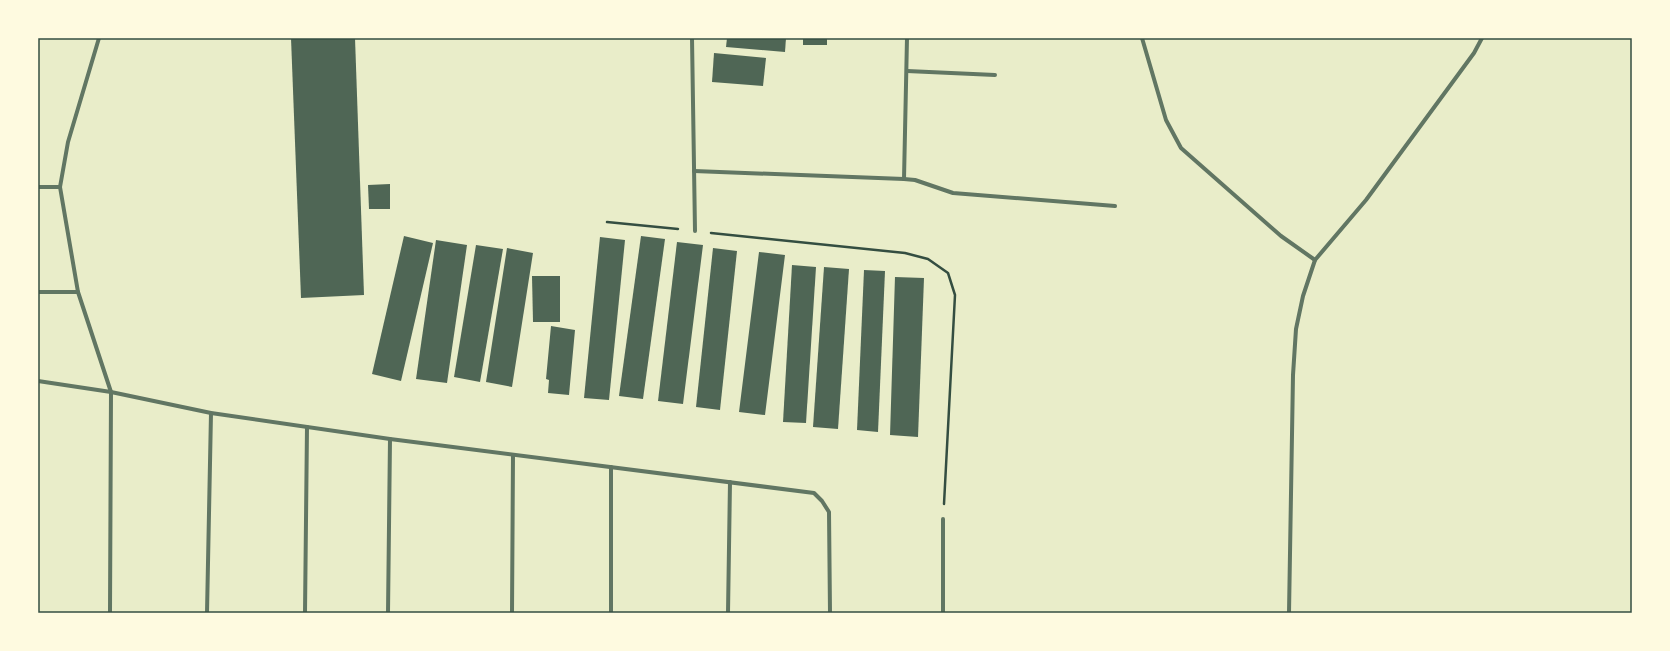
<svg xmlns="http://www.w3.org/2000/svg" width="1670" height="651" font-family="'PT Sans Narrow',sans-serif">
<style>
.building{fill:#4f6655}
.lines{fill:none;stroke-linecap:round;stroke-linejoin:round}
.path{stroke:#344e41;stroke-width:2.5}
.minor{stroke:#617663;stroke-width:4}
.neatline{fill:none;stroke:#344e41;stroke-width:1.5}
</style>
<rect width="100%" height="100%" fill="#e9edc9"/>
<!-- building -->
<g class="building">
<path d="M291 38H355L364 295 301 298Z"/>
<path d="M727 38H786L785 52 726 47Z"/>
<rect x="803" y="38" width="24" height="7"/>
<path d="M714 53 766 58 763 86 712 82Z"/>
<path d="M390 184V209H369L368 185Z"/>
<path d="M404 236 433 243 401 381 372 374Z"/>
<path d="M641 236 665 239 643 399 619 396Z"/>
<path d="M600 237 625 240 609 400 584 398Z"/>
<path d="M436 240 467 245 447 383 416 379Z"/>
<path d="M677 242 703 245 683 404 658 401Z"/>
<path d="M476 245 503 249 480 382 454 377Z"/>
<path d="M507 248 533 253 512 387 486 382Z"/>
<path d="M713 248 737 251 720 410 696 407Z"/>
<path d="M759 252 785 255 765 415 739 412Z"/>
<path d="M792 265 816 267 806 423 783 422Z"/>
<path d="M824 267 849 269 838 429 813 427Z"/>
<path d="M864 270 885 271 878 432 857 430Z"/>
<path d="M532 276H560V322H533Z"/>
<path d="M895 277 924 278 918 437 890 435Z"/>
<path d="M551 326 575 330 569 395 548 393 549 380 546 379Z"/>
</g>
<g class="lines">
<!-- path -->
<g class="path">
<path d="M607 222 678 229"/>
<path d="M711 233 905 253 928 259 948 273 955 295 944 504"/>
</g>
<!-- minor -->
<g class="minor">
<path d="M99 38 68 142 60 187 78 292 111 392 110 613"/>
<path d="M692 38 695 231"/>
<path d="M1142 38 1166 120 1181 148 1281 236 1315 260"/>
<path d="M907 71 995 75"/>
<path d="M694 171 904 179 915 180 953 193 1115 206"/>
<path d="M904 179 907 38"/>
<path d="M38 187H60"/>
<path d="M38 292H78"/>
<path d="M38 381 111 392 211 413 390 439 814 493 822 501 829 512 830 613"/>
<path d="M943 519V613"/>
<path d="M207 613 211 413"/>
<path d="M305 613 307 427"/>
<path d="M388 613 390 439"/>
<path d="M512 613 513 455"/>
<path d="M611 613V467"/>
<path d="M728 613 730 482"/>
<path d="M1289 613 1293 375 1296 329 1303 296 1315 260 1366 200 1474 53 1482 38"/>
</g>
</g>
<!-- border -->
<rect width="1670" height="651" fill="none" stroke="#fefae0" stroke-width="78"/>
<rect x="39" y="39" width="1592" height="573" class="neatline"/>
</svg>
